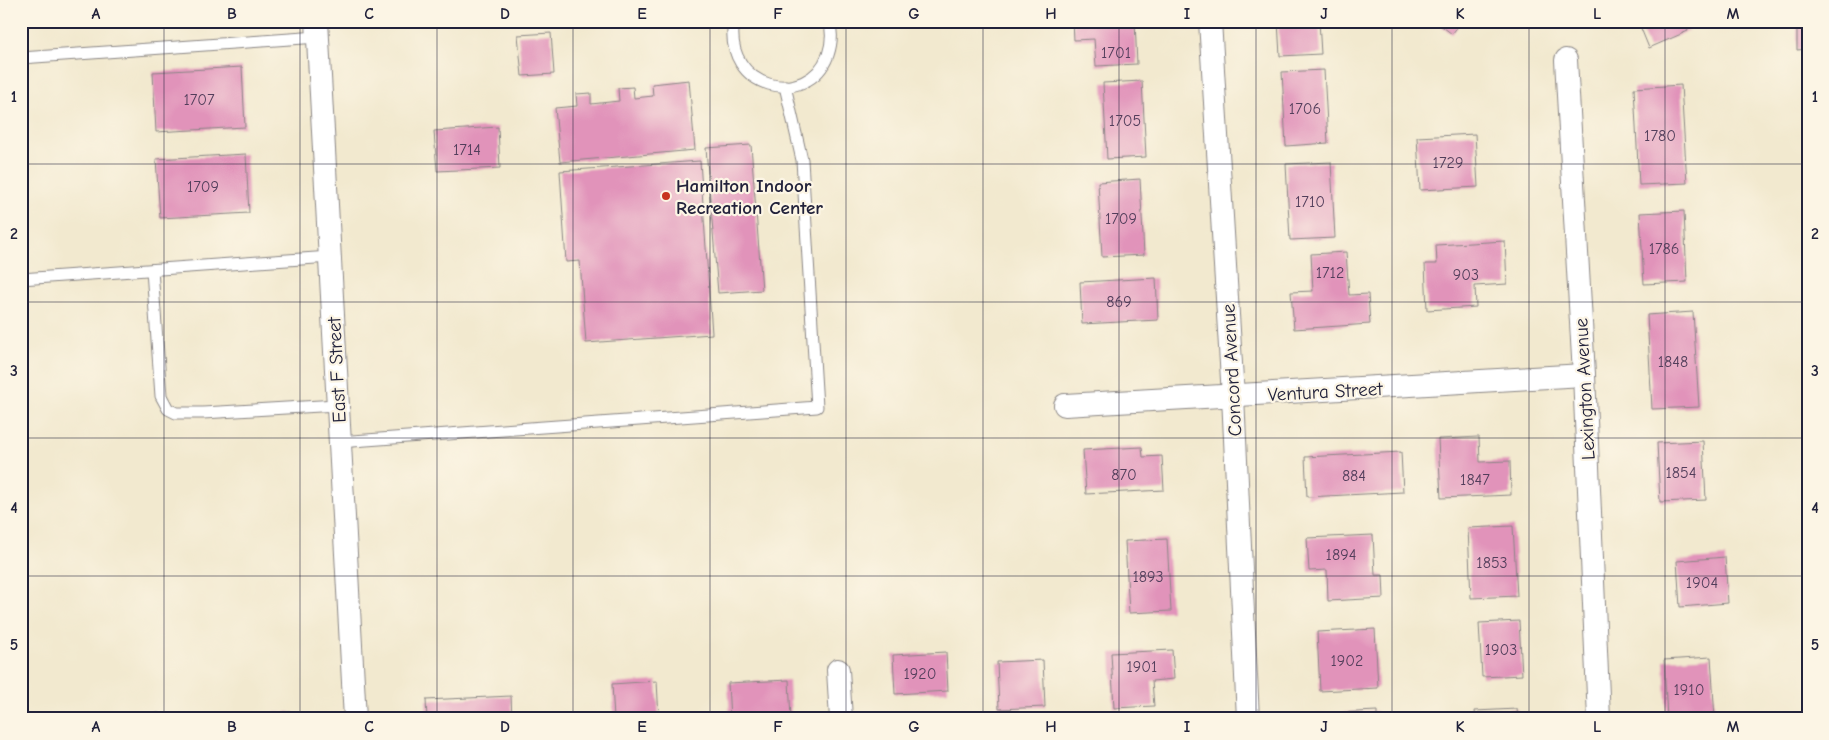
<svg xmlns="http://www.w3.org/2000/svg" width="1829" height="740" font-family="'Comic Neue',sans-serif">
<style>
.building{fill:#e193ba}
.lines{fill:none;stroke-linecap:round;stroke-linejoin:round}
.service-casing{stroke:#8a8685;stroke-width:13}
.minor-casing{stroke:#8a8685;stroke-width:24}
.service{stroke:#fff;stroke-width:11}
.minor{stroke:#fff;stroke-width:22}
.grid{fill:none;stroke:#22223b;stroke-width:1;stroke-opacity:0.55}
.poi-dot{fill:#c8321e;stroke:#fcf5e5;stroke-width:2}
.labels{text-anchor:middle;stroke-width:4.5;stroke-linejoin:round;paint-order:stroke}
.number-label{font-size:16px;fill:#523e5b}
.poi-label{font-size:19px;font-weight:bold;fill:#22223b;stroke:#fcf5e5;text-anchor:start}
.street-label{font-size:19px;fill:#22223b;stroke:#fcf5e5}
.neatline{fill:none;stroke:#22223b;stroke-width:2}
.grid-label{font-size:16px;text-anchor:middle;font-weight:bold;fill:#22223b}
</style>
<rect width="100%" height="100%" fill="#fcf5e5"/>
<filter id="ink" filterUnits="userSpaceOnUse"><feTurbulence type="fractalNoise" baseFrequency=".02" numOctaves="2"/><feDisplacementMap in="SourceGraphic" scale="10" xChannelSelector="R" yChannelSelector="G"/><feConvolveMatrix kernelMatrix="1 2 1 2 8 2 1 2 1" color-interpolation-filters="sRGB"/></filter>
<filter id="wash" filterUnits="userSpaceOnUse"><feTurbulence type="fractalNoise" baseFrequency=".0096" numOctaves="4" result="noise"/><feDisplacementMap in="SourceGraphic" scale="20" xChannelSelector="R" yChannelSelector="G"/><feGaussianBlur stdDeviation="1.12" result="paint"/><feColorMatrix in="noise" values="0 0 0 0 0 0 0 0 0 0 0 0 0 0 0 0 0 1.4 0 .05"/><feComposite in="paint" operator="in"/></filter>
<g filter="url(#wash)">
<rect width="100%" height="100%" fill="#f2e9cf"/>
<g id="blocks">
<!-- building -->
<g class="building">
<path d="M1073 21H1135L1137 64 1096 66 1094 39 1074 40Z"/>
<path d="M1278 21H1319L1321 54 1280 56Z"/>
<path d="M1435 21H1462L1452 34Z"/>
<path d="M1638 21H1684L1688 31 1649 48Z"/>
<path d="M1797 21H1808V49L1797 50Z"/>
<path d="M551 33 554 74 522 76 518 35Z"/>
<path d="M242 67 245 127 156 132 153 72Z"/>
<path d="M1324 70 1328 143 1286 146 1282 72Z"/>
<path d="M689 80 695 150 560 162 555 108 577 106 576 94 591 93V104L619 101 618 88 633 87 634 98 653 96 652 84Z"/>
<path d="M1142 81 1146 157 1107 159 1103 83Z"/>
<path d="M1681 85 1687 183 1639 185 1634 88Z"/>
<path d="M498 127 500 168 437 171 434 131Z"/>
<path d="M1475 134 1478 187 1420 190 1417 137Z"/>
<path d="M751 145 762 290 718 293 706 148Z"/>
<path d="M246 154 249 213 160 218 156 159Z"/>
<path d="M700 161 712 334 586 343 580 261 566 262 560 171Z"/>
<path d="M1331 162 1335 238 1290 240 1286 164Z"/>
<path d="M1140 179 1144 255 1102 257 1098 182Z"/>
<path d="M1684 211 1687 282 1644 284 1640 213Z"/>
<path d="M1505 241 1507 284 1475 286 1476 307 1427 310 1425 264H1437L1436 245Z"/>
<path d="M1346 252 1349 295 1368 294 1370 324 1294 329 1291 292 1313 291 1311 254Z"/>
<path d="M1156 278 1158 320 1082 324 1080 282Z"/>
<path d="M1693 312 1699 407 1652 409 1647 315Z"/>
<path d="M1479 437 1480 462 1510 461 1511 495 1441 498 1438 439Z"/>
<path d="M1703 441 1706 500 1660 502 1657 443Z"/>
<path d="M1142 447 1143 457 1162 456 1164 490 1086 494 1083 450Z"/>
<path d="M1401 452 1403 492 1307 497 1305 457Z"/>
<path d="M1513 526 1517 596 1471 598 1468 528Z"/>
<path d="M1373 535 1375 575H1383L1384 598 1328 601 1327 570 1309 571 1307 538Z"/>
<path d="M1167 539 1171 611 1129 613 1125 541Z"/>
<path d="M1725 557 1728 603 1680 607 1677 561Z"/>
<path d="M1519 621 1522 675 1482 677 1479 623Z"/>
<path d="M1375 629 1378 688 1320 691 1317 632Z"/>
<path d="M1172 650 1174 679 1152 681 1154 706 1114 708 1111 653Z"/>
<path d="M946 652 948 691 895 694 893 655Z"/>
<path d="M1711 657 1715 719H1667L1664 660Z"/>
<path d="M1043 660 1045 707 999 709 997 662Z"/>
<path d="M789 680 791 719H730L728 683Z"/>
<path d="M657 681 659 719H614L612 684Z"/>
<path d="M511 696 512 719H427L426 700Z"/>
<path d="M1517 709 1518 719H1476L1475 711Z"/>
<path d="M1377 711V719H1317V714Z"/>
<path d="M290 712V719H196V717Z"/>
<path d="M159 713V719H114V716Z"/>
</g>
</g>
</g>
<g filter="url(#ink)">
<use href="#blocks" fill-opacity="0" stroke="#8a8685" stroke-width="1"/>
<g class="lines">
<!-- service casing -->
<g class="service-casing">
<g id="service">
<path d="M734 21C722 90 808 109 828 55 832 43 833 33 829 21"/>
<path d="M21 58 318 37"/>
<path d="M152 270 161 396 168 409 176 413H203L337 405"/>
<path d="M21 279 330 257"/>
<path d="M339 442 817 407 802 160 785 86"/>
</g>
</g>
<!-- minor casing -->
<g class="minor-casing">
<g id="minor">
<path d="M317 21 355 719"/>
<path d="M1210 21 1233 396 1248 719"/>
<path d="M1566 60 1584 375 1599 719"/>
<path d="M1065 405 1584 375"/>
<path d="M838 670 841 719"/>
</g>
</g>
<!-- service -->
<use href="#service" class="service"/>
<!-- minor -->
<use href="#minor" class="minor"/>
</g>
</g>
<!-- grid -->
<path class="grid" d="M164 21V719M300 21V719M437 21V719M573 21V719M710 21V719M846 21V719M983 21V719M1119 21V719M1256 21V719M1392 21V719M1529 21V719M1665 21V719M21 164H1808M21 302H1808M21 438H1808M21 576H1808"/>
<!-- markers -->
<circle class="poi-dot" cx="666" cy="196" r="5"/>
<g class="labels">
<!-- number labels -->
<g class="number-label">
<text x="1116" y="58">1701</text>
<text x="199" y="105">1707</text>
<text x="1305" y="114">1706</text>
<text x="1125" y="126">1705</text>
<text x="1660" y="141">1780</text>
<text x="467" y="155">1714</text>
<text x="1448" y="168">1729</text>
<text x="203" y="192">1709</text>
<text x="1310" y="207">1710</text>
<text x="1121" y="224">1709</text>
<text x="1664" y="254">1786</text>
<text x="1330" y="278">1712</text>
<text x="1466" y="280">903</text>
<text x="1119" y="307">869</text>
<text x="1673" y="367">1848</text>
<text x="1681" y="478">1854</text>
<text x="1124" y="480">870</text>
<text x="1354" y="481">884</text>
<text x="1475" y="485">1847</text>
<text x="1341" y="560">1894</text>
<text x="1492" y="568">1853</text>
<text x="1148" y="582">1893</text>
<text x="1702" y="588">1904</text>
<text x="1501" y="655">1903</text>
<text x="1347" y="666">1902</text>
<text x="1142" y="672">1901</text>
<text x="920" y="679">1920</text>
<text x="1689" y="695">1910</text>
</g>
<!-- poi labels -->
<g class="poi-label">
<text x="676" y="192">Hamilton Indoor<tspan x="676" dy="22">Recreation Center</tspan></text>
</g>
<!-- street labels -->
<g class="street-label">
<text transform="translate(336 370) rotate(-93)" y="7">East F Street</text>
<text transform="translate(1231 370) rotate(-93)" y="7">Concord Avenue</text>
<text transform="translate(1584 389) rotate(-93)" y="7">Lexington Avenue</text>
<text transform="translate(1325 391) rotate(-3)" y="7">Ventura Street</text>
</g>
</g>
<!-- margin -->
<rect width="1829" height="740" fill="none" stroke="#fcf5e5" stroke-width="55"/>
<rect x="28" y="28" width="1774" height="684" class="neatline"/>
<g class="grid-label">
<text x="96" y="19">A</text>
<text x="232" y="19">B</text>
<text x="369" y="19">C</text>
<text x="505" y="19">D</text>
<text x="642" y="19">E</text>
<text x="778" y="19">F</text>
<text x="914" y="19">G</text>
<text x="1051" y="19">H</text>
<text x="1187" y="19">I</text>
<text x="1324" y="19">J</text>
<text x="1460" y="19">K</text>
<text x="1597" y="19">L</text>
<text x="1733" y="19">M</text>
<text x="14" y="102">1</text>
<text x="1815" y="102">1</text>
<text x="14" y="239">2</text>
<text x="1815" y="239">2</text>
<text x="14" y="376">3</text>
<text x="1815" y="376">3</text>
<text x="14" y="513">4</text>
<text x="1815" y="513">4</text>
<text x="14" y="650">5</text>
<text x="1815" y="650">5</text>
<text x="96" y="732">A</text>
<text x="232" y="732">B</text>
<text x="369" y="732">C</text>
<text x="505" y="732">D</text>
<text x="642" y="732">E</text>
<text x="778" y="732">F</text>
<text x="914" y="732">G</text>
<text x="1051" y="732">H</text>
<text x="1187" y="732">I</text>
<text x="1324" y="732">J</text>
<text x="1460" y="732">K</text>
<text x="1597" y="732">L</text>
<text x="1733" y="732">M</text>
</g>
</svg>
